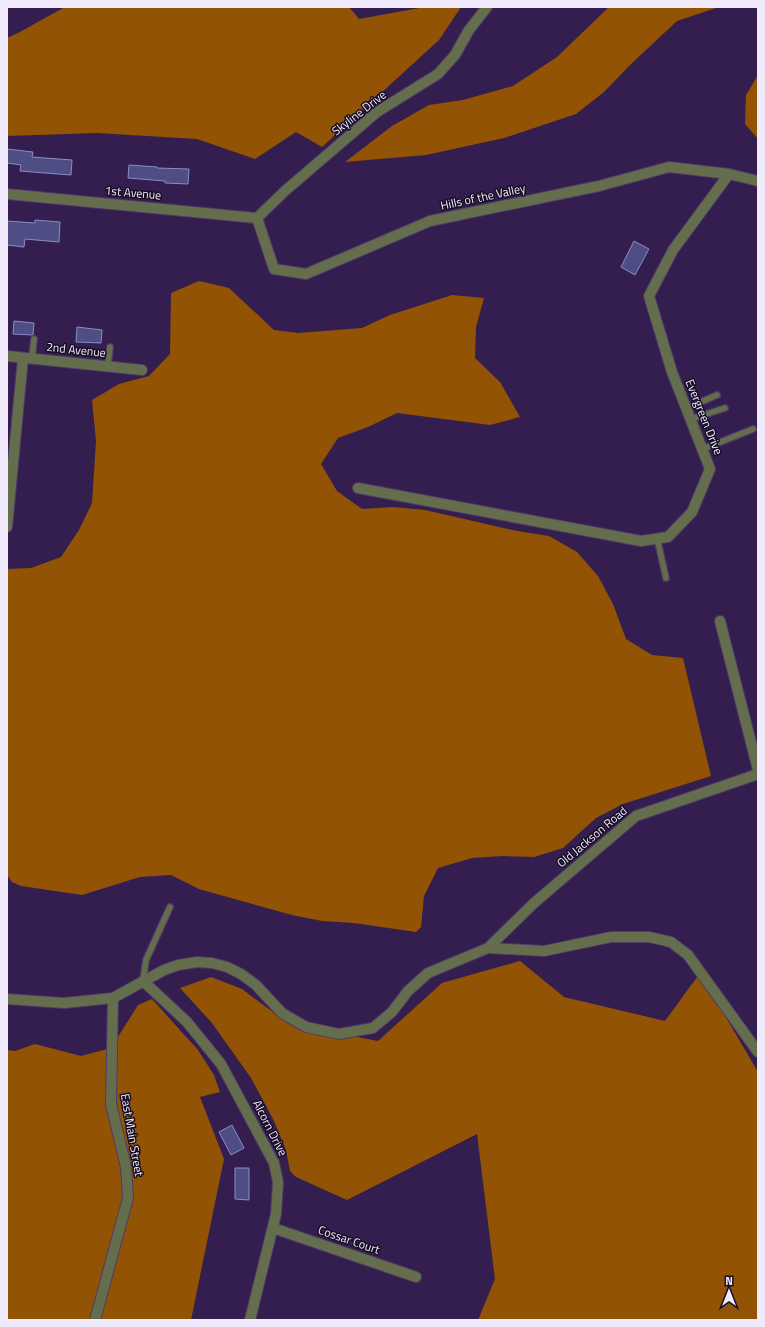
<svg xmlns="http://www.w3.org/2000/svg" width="765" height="1327" font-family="'Titillium Web',sans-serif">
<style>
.forest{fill:#925304}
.building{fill:#4e4e85;stroke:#8a8cc8}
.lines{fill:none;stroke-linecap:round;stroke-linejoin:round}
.service-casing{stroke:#4e3b67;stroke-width:8}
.minor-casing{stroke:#4e3b67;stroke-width:12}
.tertiary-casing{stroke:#4e3b67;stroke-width:12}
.service{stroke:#646e4d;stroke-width:5.5}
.minor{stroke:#646e4d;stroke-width:10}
.tertiary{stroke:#646e4d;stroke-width:10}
.labels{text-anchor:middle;stroke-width:3;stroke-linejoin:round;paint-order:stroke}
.street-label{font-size:12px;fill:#f1eafd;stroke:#170e24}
</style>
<rect width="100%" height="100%" fill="#341e4f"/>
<!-- forest -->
<g class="forest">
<path d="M65 7H349L359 19 425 7H461L439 40 322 147 296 132 255 159 197 139 97 133 7 136V38L18 33Z"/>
<path d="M609 7H719L677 21 630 65 604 92 576 114 504 138 426 155 345 162 392 126 429 105 463 100 513 86 557 57Z"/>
<path d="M758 75V139L745 124 746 95Z"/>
<path d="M199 281 229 288 274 330 298 333 362 328 390 315 452 295 484 298 476 327 475 358 500 382 520 417 490 425 397 413 368 427 338 438 321 464 337 491 362 509 393 507 425 510 517 531 549 536 577 552 598 576 613 604 626 639 652 655 683 658 711 776 623 804 596 818 563 848 534 857 503 856 472 858 438 868 424 896 421 927 416 932 354 923 322 921 292 915 199 889 171 875 140 877 82 895 21 886 12 882 7 875V569L31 568 61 557 79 530 92 503 96 441 92 400 119 384 149 376 170 354 171 293Z"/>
<path d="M520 961 564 997 665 1021 700 973 758 1072V1320H478L495 1279 477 1134 347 1200 296 1177 290 1171 286 1150 273 1119 251 1078 212 1023 180 988 211 977 242 989 289 1024 378 1041 442 983Z"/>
<path d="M152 999 198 1050 214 1075 220 1092 200 1097 224 1159 191 1320H7V1050L15 1051 35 1044 81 1056 111 1048 138 1005Z"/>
</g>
<!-- building -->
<g class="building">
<path d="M7 149 33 152 32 157 72 160 71 175 20 171 21 165 7 163Z"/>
<path d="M129 165 157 167V168L189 169 188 184 165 183V181L128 178Z"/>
<path d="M35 220 60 222 59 242 25 239 24 247 7 245V221L35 223Z"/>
<path d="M634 241 649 249 635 275 621 267Z"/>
<path d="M14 321 34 323 33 335 13 334Z"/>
<path d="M77 327 102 330 101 343 76 342Z"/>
<path d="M232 1125 244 1148 231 1155 219 1132Z"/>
<path d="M235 1168H249V1200L235 1199Z"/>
</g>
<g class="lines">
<!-- service casing -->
<g class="service-casing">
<g id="service">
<path d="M32 358 34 339"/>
<path d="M108 366 110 347"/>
<path d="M687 408 717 395"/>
<path d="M691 419 725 408"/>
<path d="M703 449 753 429"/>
<path d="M657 538 666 578"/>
<path d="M143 981 146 960 170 907"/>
</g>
</g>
<!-- minor casing -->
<g class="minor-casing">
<g id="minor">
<path d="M7 194 257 218"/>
<path d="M257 218 274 269 306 274 430 221 599 186 669 167 729 174 758 181"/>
<path d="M257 218 286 190 377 112 438 74 455 55 469 30 487 7"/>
<path d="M7 356 142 370"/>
<path d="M358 488 641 541 668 537 692 512 710 469 672 372 649 296 673 250 729 174"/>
<path d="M7 527 23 358"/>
<path d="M720 621 758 770"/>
<path d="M488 948 544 951 611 937H649L671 942 688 955 758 1052"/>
<path d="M143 981 187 1022 221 1064 274 1163 278 1182 276 1214 250 1320"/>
<path d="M273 1228 416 1277"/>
<path d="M95 1320 128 1198 126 1167 111 1104 113 998"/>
</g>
</g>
<!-- tertiary casing -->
<g class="tertiary-casing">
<path id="tertiary" d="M7 999 64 1003 113 998 164 970 178 965 197 962 212 963 227 967 241 974 256 985 282 1013 306 1027 339 1034 373 1028 392 1012 408 991 428 973 488 948 534 903 636 816 758 774"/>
</g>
<!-- service -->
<use href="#service" class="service"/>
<!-- minor -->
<use href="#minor" class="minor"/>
<!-- tertiary -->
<use href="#tertiary" class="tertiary"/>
</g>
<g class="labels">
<!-- street labels -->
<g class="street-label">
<text transform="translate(359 113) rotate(-38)" y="4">Skyline Drive</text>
<text transform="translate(133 193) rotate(5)" y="4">1st Avenue</text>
<text transform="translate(483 197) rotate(-12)" y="4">Hills of the Valley</text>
<text transform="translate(76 350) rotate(6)" y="4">2nd Avenue</text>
<text transform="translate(704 417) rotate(68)" y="4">Evergreen Drive</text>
<text transform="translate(592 837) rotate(-40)" y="4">Old Jackson Road</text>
<text transform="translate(270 1128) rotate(63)" y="4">Alcorn Drive</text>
<text transform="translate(132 1135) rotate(80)" y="4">East Main Street</text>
<text transform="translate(349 1240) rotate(19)" y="4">Cossar Court</text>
</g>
</g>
<!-- border -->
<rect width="765" height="1327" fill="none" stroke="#f1eafd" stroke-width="16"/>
<!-- north arrow -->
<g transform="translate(729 1291)" stroke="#170e24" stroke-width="3" paint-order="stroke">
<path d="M0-3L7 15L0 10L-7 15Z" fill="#f1eafd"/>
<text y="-6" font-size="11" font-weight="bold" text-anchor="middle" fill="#f1eafd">N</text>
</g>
</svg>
